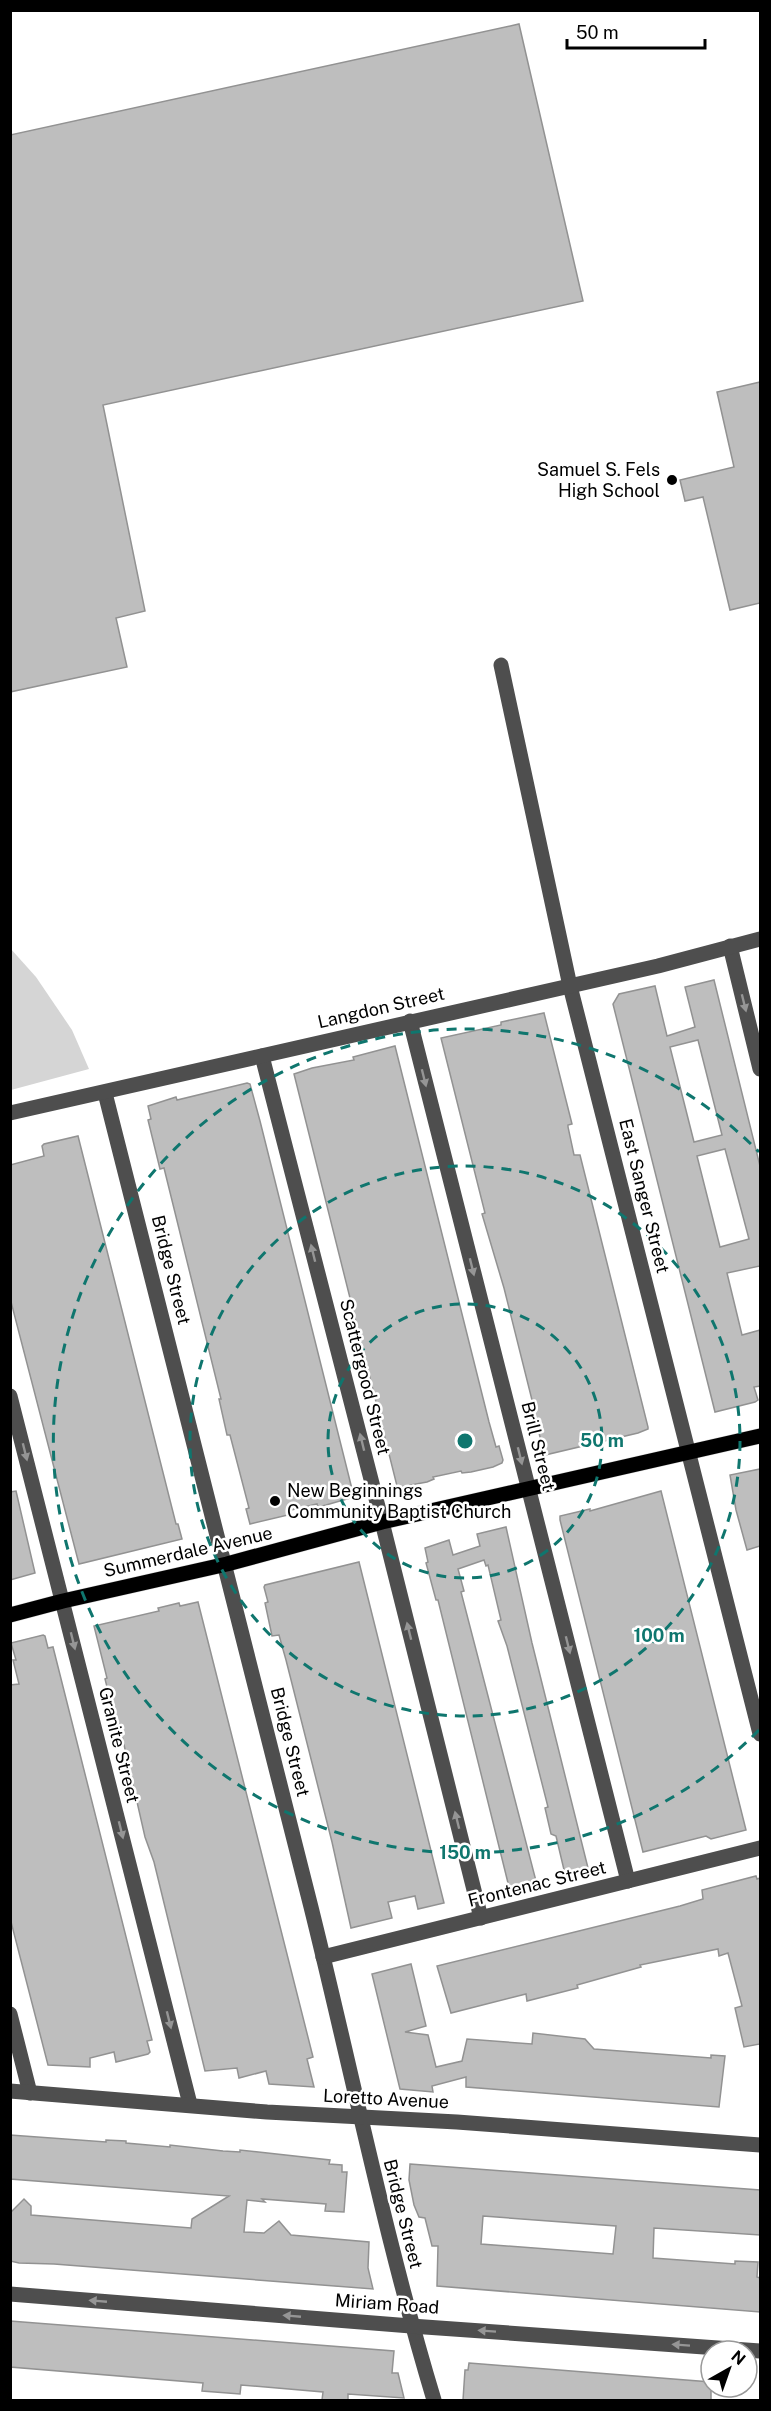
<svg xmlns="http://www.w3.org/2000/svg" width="771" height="2411" font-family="'Public Sans',sans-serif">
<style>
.green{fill:#d5d5d5}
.building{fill:#bebebe;stroke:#929292;stroke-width:1.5;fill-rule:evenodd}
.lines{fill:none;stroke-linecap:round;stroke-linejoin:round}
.major-casing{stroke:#dbdbdb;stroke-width:16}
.minor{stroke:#4e4e4e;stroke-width:15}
.major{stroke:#000;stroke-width:15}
.oneway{fill:#959595}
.ring{fill:none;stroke:#0f766e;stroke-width:3;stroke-dasharray:10 8}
.poi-dot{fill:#000;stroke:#fff;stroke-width:2}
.labels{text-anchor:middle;stroke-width:5;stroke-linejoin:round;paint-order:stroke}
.poi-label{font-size:18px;fill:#000;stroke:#fff;text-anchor:end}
.street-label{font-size:18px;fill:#000;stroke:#fff}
.centre{fill:#0f766e;stroke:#fff;stroke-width:3}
.ring-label{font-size:18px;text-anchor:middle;font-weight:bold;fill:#0f766e;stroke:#fff;stroke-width:5;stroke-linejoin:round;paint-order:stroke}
</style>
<rect width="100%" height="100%" fill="#fff"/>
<!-- green -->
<path class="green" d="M10 948 36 977 72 1030 89 1069 11 1090Z"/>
<!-- building -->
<g class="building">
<path d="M519 24 583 301 103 405 145 611 116 618 127 667 10 692V135Z"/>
<path d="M760 382V603L730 610 703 497 685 501 680 480 734 467 717 392Z"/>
<path d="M714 980 760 1166V1266L727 1273 742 1335 760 1330V1386L754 1387 758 1400 755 1402 715 1412 613 1004 619 994 655 986 667 1036 695 1027 685 987ZM698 1040 722 1135 694 1142 670 1047ZM725 1149 749 1239 720 1247 697 1156Z"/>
<path d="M544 1013 572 1124 568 1125V1127L574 1155H580L648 1427V1429L638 1433 545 1455 531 1404H533L504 1288 482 1214 485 1213 441 1038 501 1025V1022Z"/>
<path d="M395 1046 489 1422 496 1447 499 1446 503 1460 502 1463 493 1467 471 1472 462 1473 461 1471 433 1477 434 1479 427 1482 400 1487 397 1486 294 1074 312 1068 354 1060 353 1057Z"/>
<path d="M247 1083 250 1084 260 1121 354 1497 326 1505 318 1507 317 1504 287 1511 288 1515 250 1524 246 1509 249 1508 230 1435H227L219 1399H221L164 1168 160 1169 148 1120 151 1119 148 1106 176 1097 177 1100Z"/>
<path d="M78 1136 176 1524H178L182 1539 79 1564 10 1298V1165L44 1156 42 1146 44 1144Z"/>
<path d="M760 1469V1546L747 1550 736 1510 730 1475Z"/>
<path d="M16 1491 35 1573 10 1580V1492Z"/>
<path d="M661 1491 746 1830 711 1839 706 1836 643 1852 560 1520V1516L590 1509V1511Z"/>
<path d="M506 1527 532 1643 588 1868 565 1874 556 1836 551 1834 545 1808 548 1807 507 1646 498 1621 501 1620 488 1565 486 1566 484 1560 458 1569 464 1591 461 1592 536 1881 513 1887H509L438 1600H436L426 1563 428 1562 425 1548 449 1540 453 1555 480 1546 477 1534Z"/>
<path d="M359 1562 444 1903 418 1909 415 1896 388 1902 392 1918 351 1928 332 1842 286 1660 279 1635 272 1636 265 1603 268 1602 264 1587 265 1585Z"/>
<path d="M198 1602 313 2057 307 2059 314 2087 269 2084 266 2071 239 2078 237 2068 205 2071 154 1862 145 1837 120 1727H117L105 1679 107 1678 94 1626 159 1611 158 1608 179 1603 180 1606Z"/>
<path d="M43 1635 45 1636 48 1648 53 1647 152 2040 147 2041 150 2052 148 2054 116 2062 114 2052 90 2058V2067L48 2065 10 1918V1685L19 1684 13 1660H16L11 1643Z"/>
<path d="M756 1876 757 1879 760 1878V2044L744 2047 735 2008 742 2006 728 1953 719 1956 718 1949 640 1965 641 1967 577 1985 578 1988 527 2001 526 1994 451 2013 437 1966 680 1906 703 1899 702 1890Z"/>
<path d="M411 1964 426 2026 405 2032 428 2035 436 2067 462 2061 467 2039 532 2044 533 2033 585 2039 594 2049 711 2058V2055L725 2056 719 2107 466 2087V2077L432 2086 433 2092 400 2089 372 1974Z"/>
<path d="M10 2135 106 2142V2140L126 2141V2143L170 2147V2145L223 2151 240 2152V2150L330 2160 329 2164 342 2165V2172H347L344 2212 325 2211 326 2204 262 2199 265 2202 247 2200 244 2232 264 2233 279 2221 291 2235 369 2242 368 2268 373 2289 54 2264 19 2263 10 2261V2213L24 2199 31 2206V2215L191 2228 192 2219 229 2196 10 2179Z"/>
<path d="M410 2164 760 2190V2235L654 2228 653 2258 735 2264V2261L758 2262 757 2277 760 2278V2312L437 2286 438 2246H432L425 2218 419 2217 414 2205 409 2180ZM483 2216 616 2226 613 2254 481 2244Z"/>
<path d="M10 2321 394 2351 392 2373H398L404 2398 348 2394V2400H322L323 2392 241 2385 240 2394 202 2391 203 2383 10 2367Z"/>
<path d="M469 2363 711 2382V2400H463L465 2370H468Z"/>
</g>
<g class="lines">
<!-- major casing -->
<g class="major-casing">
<path id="major" d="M10 1615 63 1601 227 1564 382 1522 760 1436"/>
</g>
<!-- minor -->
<g class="minor">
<path d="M501 665 570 986 760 1734"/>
<path d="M730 946 760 1069"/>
<path d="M410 1021 628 1881"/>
<path d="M262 1056 382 1522 481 1918"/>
<path d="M105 1093C174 1364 244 1635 311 1907 352 2072 385 2238 434 2400"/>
<path d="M10 1113 658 966 760 939"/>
<path d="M10 1396 190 2104"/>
<path d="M323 1957 760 1848"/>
<path d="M10 2014 30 2093"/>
<path d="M10 2091 267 2112 457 2122 760 2145"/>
<path d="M10 2294 411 2326 760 2351"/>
</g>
<!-- major -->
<use href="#major" class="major"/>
</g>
<!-- one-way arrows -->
<defs><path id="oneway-solid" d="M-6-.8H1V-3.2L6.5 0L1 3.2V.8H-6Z" transform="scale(1.5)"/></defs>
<g class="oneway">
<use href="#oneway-solid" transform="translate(744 1003) rotate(76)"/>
<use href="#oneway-solid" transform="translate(424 1078) rotate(76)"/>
<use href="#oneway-solid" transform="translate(313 1253) rotate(-104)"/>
<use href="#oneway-solid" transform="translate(472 1267) rotate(76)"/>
<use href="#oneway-solid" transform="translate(362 1442) rotate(-104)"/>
<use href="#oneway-solid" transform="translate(25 1452) rotate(76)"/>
<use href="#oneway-solid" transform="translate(520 1456) rotate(76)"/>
<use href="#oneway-solid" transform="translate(409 1631) rotate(-104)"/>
<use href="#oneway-solid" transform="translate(73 1641) rotate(76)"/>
<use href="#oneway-solid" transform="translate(568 1645) rotate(76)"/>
<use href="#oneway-solid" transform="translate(457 1820) rotate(-104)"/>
<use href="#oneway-solid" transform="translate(121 1830) rotate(76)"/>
<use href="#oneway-solid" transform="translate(169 2020) rotate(76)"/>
<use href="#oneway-solid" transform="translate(98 2301) rotate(-175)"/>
<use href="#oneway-solid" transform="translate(292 2316) rotate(-175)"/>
<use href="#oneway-solid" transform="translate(487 2331) rotate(-176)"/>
<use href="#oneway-solid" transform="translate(681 2345) rotate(-176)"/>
</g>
<!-- distance rings -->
<g class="ring">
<circle cx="465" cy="1441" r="137"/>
<circle cx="465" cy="1441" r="275"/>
<path d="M759 1730A412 412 0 1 1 759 1152"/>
</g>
<!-- markers -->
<g class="poi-dot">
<circle cx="672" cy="480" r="6"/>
<circle cx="275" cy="1501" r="6"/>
</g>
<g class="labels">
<!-- poi labels -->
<g class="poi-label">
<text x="660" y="476">Samuel S. Fels<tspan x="660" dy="21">High School</tspan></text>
<text x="287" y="1497" text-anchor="start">New Beginnings<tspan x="287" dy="21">Community Baptist Church</tspan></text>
</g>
<!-- street labels -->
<g class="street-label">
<text transform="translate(381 1008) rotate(-13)" y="6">Langdon Street</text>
<text transform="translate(644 1196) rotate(76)" y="6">East Sanger Street</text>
<text transform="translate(171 1270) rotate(76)" y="6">Bridge Street</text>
<text transform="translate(365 1377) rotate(76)" y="6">Scattergood Street</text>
<text transform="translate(538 1446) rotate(76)" y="6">Brill Street</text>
<text transform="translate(188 1552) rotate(-13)" y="6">Summerdale Avenue</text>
<text transform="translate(290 1742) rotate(76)" y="6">Bridge Street</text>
<text transform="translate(119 1745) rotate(76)" y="6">Granite Street</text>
<text transform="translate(537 1884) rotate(-14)" y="6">Frontenac Street</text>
<text transform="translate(386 2099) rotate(3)" y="6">Loretto Avenue</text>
<text transform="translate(403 2214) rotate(76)" y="6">Bridge Street</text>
<text transform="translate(387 2304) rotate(4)" y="6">Miriam Road</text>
</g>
</g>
<circle cx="465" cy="1441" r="9" class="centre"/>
<g class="ring-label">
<text x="602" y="1447">50 m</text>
<text x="659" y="1642">100 m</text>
<text x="465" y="1859">150 m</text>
</g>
<!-- border -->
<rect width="771" height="2411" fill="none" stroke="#000000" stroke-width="24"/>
<!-- north arrow -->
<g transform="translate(729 2369) rotate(40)"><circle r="28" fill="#ffffff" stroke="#999999" stroke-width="1.5"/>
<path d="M0-4.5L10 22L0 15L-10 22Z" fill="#000000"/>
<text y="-9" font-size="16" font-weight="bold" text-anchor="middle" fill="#000000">N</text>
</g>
<!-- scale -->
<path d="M567 39v9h138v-9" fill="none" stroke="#000000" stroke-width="3"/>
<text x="576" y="39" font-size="18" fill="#000000" stroke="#ffffff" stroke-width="4.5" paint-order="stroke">50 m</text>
</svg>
